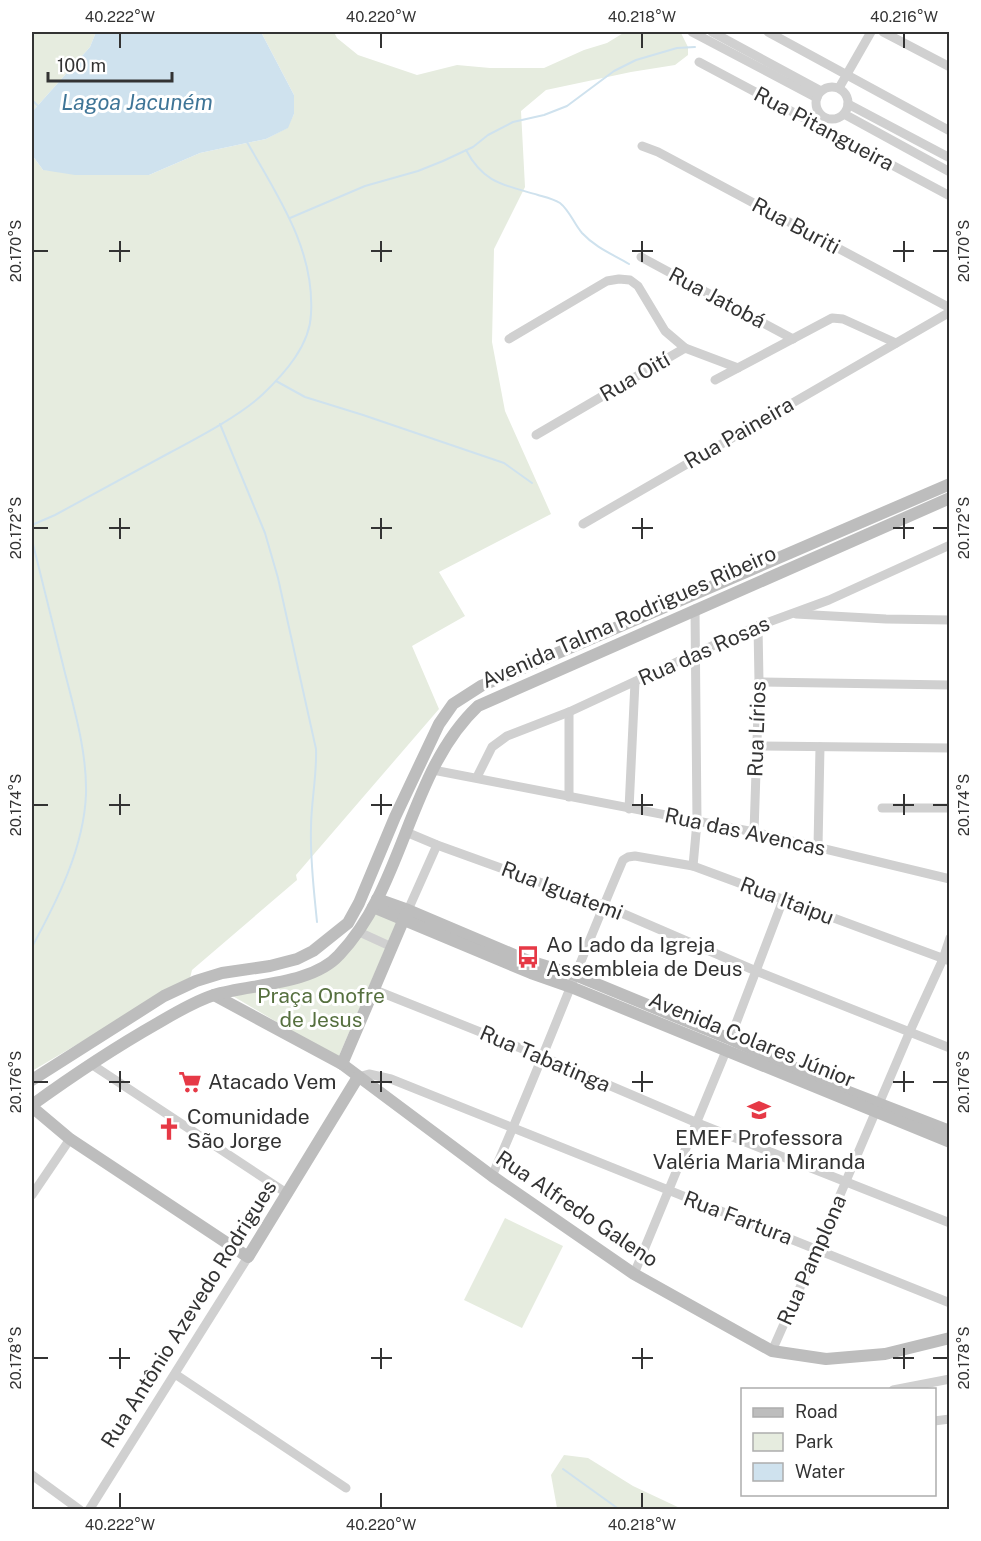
<svg xmlns="http://www.w3.org/2000/svg" width="981" height="1541" font-family="'Public Sans',sans-serif">
<style>
.green{fill:#e6ecdf}
.water{fill:#cfe2ee}
.lines{fill:none;stroke-linecap:round;stroke-linejoin:round}
.stream{stroke:#cfe2ee;stroke-width:2}
.street{stroke:#d0d0d0;stroke-width:9}
.secondary{stroke:#bdbdbd;stroke-width:12}
.ticks{fill:none;stroke:#333;stroke-width:2}
.labels{text-anchor:middle;stroke-width:6;stroke-linejoin:round;paint-order:stroke}
.street-label{font-size:21px;fill:#333;stroke:#fff}
.poi-label{font-size:21px;fill:#333;stroke:#fff;text-anchor:start}
.park-label{font-size:21px;fill:#56703f;stroke:#fff}
.water-label{font-size:22px;font-style:italic;fill:#3f7597;stroke:#fff}
.neatline{fill:none;stroke:#333;stroke-width:2}
.ticks-label{font-size:15px;text-anchor:middle;fill:#333}
</style>
<rect width="100%" height="100%" fill="#fff"/>
<!-- green -->
<g class="green">
<path d="M32 32H96L90 47 32 112Z"/>
<path d="M261 32H334L337 38 358 55 417 75 457 65 490 68H544L584 50 607 43 625 32 681 33 688 47V55L675 65 631 72 546 90 521 111 525 187 494 249 492 342 505 411 551 514 439 572 465 616 412 646 439 709 296 875 297 880 192 970 189 982 154 999 32 1071V155L43 170 149 175 200 153 266 139 287 128 294 114V95Z"/>
<path d="M373 908 398 919 338 1058 231 995 324 968Z"/>
<path d="M505 1218 563 1246 522 1328 464 1300Z"/>
<path d="M564 1455 588 1458 633 1486 682 1509H560L557 1508 551 1475Z"/>
</g>
<!-- water -->
<path class="water" d="M96 32H261L294 95V114L288 128 266 139 200 153 149 175H75L43 170 32 155V112L90 47Z"/>
<g class="lines">
<!-- stream -->
<g class="stream">
<path d="M32 100 38 106"/>
<path d="M466 150C484 184 505 185 538 195 545 197 554 199 560 203 570 211 574 224 582 233 596 248 612 254 629 264"/>
<path d="M290 218 365 186 418 171 443 161 473 147 488 135 513 122 544 115 567 106 614 71 636 60 677 48 695 47"/>
<path d="M276 381 305 397 363 415 504 463 532 483"/>
<path d="M220 424 265 533 278 578 316 749C317 776 311 802 311 828 310 860 314 891 317 922"/>
<path d="M32 525 55 515C94 494 133 473 171 452 199 437 241 415 263 394 285 373 310 345 311 314 315 249 277 195 247 142"/>
<path d="M32 540C43 584 54 629 65 673 75 712 87 753 86 794 84 848 57 901 32 947"/>
<path d="M563 1469 620 1510"/>
</g>
<!-- street -->
<g class="street">
<path d="M692 32 817 98"/>
<path d="M712 32 821 91"/>
<path d="M768 32 950 131"/>
<path d="M883 32 950 67"/>
<path d="M699 62 950 196"/>
<circle cx="832" cy="103" r="16"/>
<path d="M839 88 871 32"/>
<path d="M848 104 950 158"/>
<path d="M844 114 950 172"/>
<path d="M642 146 658 152 950 308"/>
<path d="M641 257 793 339"/>
<path d="M509 339 607 281 619 279 630 280 638 286 665 331 685 348"/>
<path d="M715 380 832 318 843 319 896 343"/>
<path d="M536 435 685 348 738 368"/>
<path d="M583 524 950 312"/>
<path d="M796 614 886 619 950 620"/>
<path d="M759 682 950 685"/>
<path d="M569 712V797"/>
<path d="M756 746 950 748"/>
<path d="M433 770 754 832 950 879"/>
<path d="M477 777 492 747 507 736 569 712 696 653 758 626 829 600 950 545"/>
<path d="M882 808H950"/>
<path d="M629 809 635 682"/>
<path d="M406 832 437 845 603 905 756 971 950 1048"/>
<path d="M754 832 759 682 758 626"/>
<path d="M818 847 820 747"/>
<path d="M693 866 697 822 695 609"/>
<path d="M408 910 437 845"/>
<path d="M357 931 392 947"/>
<path d="M375 990 543 1057 695 1122 950 1223"/>
<path d="M730 1039 783 900"/>
<path d="M91 1064 288 1194"/>
<path d="M358 1077 369 1074 391 1079 950 1303"/>
<path d="M492 1176C538 1072 578 965 623 860L628 857 635 856 693 866 950 961"/>
<path d="M32 1195 70 1139"/>
<path d="M634 1274 726 1051"/>
<path d="M772 1351 817 1249 910 1031 943 959 950 938"/>
<path d="M175 1374 346 1488"/>
<path d="M893 1390 950 1379"/>
<path d="M934 1421 950 1419"/>
<path d="M32 1475 80 1510"/>
<path d="M89 1510 248 1257"/>
</g>
<!-- secondary -->
<g class="secondary">
<path d="M377 899 408 910 526 960 575 975 730 1039 849 1092 950 1131"/>
<path d="M373 907 531 973 571 987 950 1142"/>
<path d="M214 995 342 1064 492 1176 634 1274 772 1351 826 1359 885 1354 950 1338"/>
<path d="M342 1064 406 914"/>
<path d="M32 1080 164 996 196 981 222 973 270 966 297 959 313 951 348 923 359 903 395 817 439 724 453 704 481 686 950 484"/>
<path d="M32 1105C72 1076 114 1048 158 1023 175 1013 195 1001 214 995 250 984 312 985 339 955 405 886 408 772 478 706L950 498"/>
<path d="M32 1107 70 1139 248 1257 358 1077"/>
</g>
</g>
<!-- ticks -->
<path class="ticks" d="M120 33V48M381 33V48M642 33V48M904 33V48M120 241V262M381 241V262M642 241V262M904 241V262M33 251H48M109 251H130M371 251H392M632 251H653M893 251H914M933 251H948M120 518V539M381 518V539M642 518V539M904 518V539M33 528H48M109 528H130M371 528H392M632 528H653M893 528H914M933 528H948M120 794V815M381 794V815M642 794V815M904 794V815M33 805H48M109 805H130M371 805H392M632 805H653M893 805H914M933 805H948M120 1071V1092M381 1071V1092M642 1071V1092M904 1071V1092M33 1082H48M109 1082H130M371 1082H392M632 1082H653M893 1082H914M933 1082H948M120 1348V1369M381 1348V1369M642 1348V1369M904 1348V1369M33 1358H48M109 1358H130M371 1358H392M632 1358H653M893 1358H914M933 1358H948M120 1493V1508M381 1493V1508M642 1493V1508"/>
<!-- icons -->
<defs>
<g id="bus-bare" transform="scale(1.8)"><path d="M-5-6H5V4H4V6H2V4H-2V6H-4V4H-5ZM-3.5-4V0h7V-4ZM-3.5 1.2v1.5H-2V1.2ZM2 1.2v1.5H3.5V1.2Z" fill="#e63946" stroke="#fff" stroke-width="2.5" paint-order="stroke"/></g>
<g id="supermarket-bare" transform="scale(1.8)"><path d="M-6-5.5h2.5l.6 2H6L4.5 2H-2.5L-4.4-4H-6ZM-1.5 3.2a1.3 1.3 0 1 0 .1 0ZM3 3.2a1.3 1.3 0 1 0 .1 0Z" fill="#e63946" stroke="#fff" stroke-width="2.5" paint-order="stroke"/></g>
<g id="school-bare" transform="scale(1.8)"><path d="M0-5L7-2L0 1L-7-2ZM-4 1L0 2.5L4 1V4Q0 6-4 4Z" fill="#e63946" stroke="#fff" stroke-width="2.5" paint-order="stroke"/></g>
<g id="church-bare" transform="scale(1.8)"><path d="M-1.2-6h2.4v3.5h3.3v2.4h-3.3V6h-2.4V-.1h-3.3v-2.4h3.3Z" fill="#e63946" stroke="#fff" stroke-width="2.5" paint-order="stroke"/></g>
</defs>
<g fill-rule="evenodd">
<use href="#bus-bare" x="528" y="957"/>
<use href="#supermarket-bare" x="190" y="1082"/>
<use href="#school-bare" x="759" y="1110"/>
<use href="#church-bare" x="169" y="1129"/>
</g>
<g class="labels">
<!-- street labels -->
<g class="street-label">
<text transform="translate(824 129) rotate(28)" y="7">Rua Pitangueira</text>
<text transform="translate(796 226) rotate(28)" y="7">Rua Buriti</text>
<text transform="translate(717 298) rotate(28)" y="7">Rua Jatobá</text>
<text transform="translate(635 377) rotate(-30)" y="7">Rua Oití</text>
<text transform="translate(739 433) rotate(-30)" y="7">Rua Paineira</text>
<text transform="translate(629 617) rotate(-24)" y="7">Avenida Talma Rodrigues Ribeiro</text>
<text transform="translate(704 651) rotate(-24)" y="7">Rua das Rosas</text>
<text transform="translate(757 729) rotate(-88)" y="7">Rua Lírios</text>
<text transform="translate(745 832) rotate(12)" y="7">Rua das Avencas</text>
<text transform="translate(562 891) rotate(21)" y="7">Rua Iguatemi</text>
<text transform="translate(787 901) rotate(21)" y="7">Rua Itaipu</text>
<text transform="translate(752 1040) rotate(22)" y="7">Avenida Colares Júnior</text>
<text transform="translate(545 1059) rotate(23)" y="7">Rua Tabatinga</text>
<text transform="translate(577 1209) rotate(34)" y="7">Rua Alfredo Galeno</text>
<text transform="translate(738 1218) rotate(21)" y="7">Rua Fartura</text>
<text transform="translate(812 1260) rotate(-66)" y="7">Rua Pamplona</text>
<text transform="translate(189 1314) rotate(-58)" y="7">Rua Antônio Azevedo Rodrigues</text>
</g>
<!-- poi labels -->
<g class="poi-label">
<text x="546" y="952">Ao Lado da Igreja<tspan x="546" dy="24">Assembleia de Deus</tspan></text>
<text x="208" y="1089">Atacado Vem</text>
<text x="187" y="1124">Comunidade<tspan x="187" dy="24">São Jorge</tspan></text>
<text x="759" y="1145" text-anchor="middle">EMEF Professora<tspan x="759" dy="24">Valéria Maria Miranda</tspan></text>
</g>
<!-- park labels -->
<g class="park-label">
<text x="321" y="1003">Praça Onofre<tspan x="321" dy="24">de Jesus</tspan></text>
</g>
<!-- water labels -->
<g class="water-label">
<text x="137" y="110">Lagoa Jacuném</text>
</g>
</g>
<!-- border -->
<rect width="981" height="1541" fill="none" stroke="#ffffff" stroke-width="66"/>
<!-- legend -->
<rect x="741" y="1388" width="195" height="108" fill="#ffffff" stroke="#adadad" stroke-width="1.5"/>
<rect x="753" y="1408" width="30" height="9" fill="#bdbdbd" stroke="#adadad" stroke-width="1.5"/>
<text x="795" y="1418" font-size="18" fill="#333333">Road</text>
<rect x="753" y="1433" width="30" height="18" fill="#e6ecdf" stroke="#adadad" stroke-width="1.5"/>
<text x="795" y="1448" font-size="18" fill="#333333">Park</text>
<rect x="753" y="1463" width="30" height="18" fill="#cfe2ee" stroke="#adadad" stroke-width="1.5"/>
<text x="795" y="1478" font-size="18" fill="#333333">Water</text>
<!-- scale -->
<path d="M48 72v9h124v-9" fill="none" stroke="#333333" stroke-width="3"/>
<text x="57" y="72" font-size="18" fill="#333333" stroke="#ffffff" stroke-width="4.5" paint-order="stroke">100 m</text>
<rect x="33" y="33" width="915" height="1475" class="neatline"/>
<g class="ticks-label">
<text x="120" y="22">40.222°W</text>
<text x="381" y="22">40.220°W</text>
<text x="642" y="22">40.218°W</text>
<text x="904" y="22">40.216°W</text>
<text transform="translate(16 251) rotate(-90)" y="5">20.170°S</text>
<text transform="translate(964 251) rotate(-90)" y="5">20.170°S</text>
<text transform="translate(16 528) rotate(-90)" y="5">20.172°S</text>
<text transform="translate(964 528) rotate(-90)" y="5">20.172°S</text>
<text transform="translate(16 805) rotate(-90)" y="5">20.174°S</text>
<text transform="translate(964 805) rotate(-90)" y="5">20.174°S</text>
<text transform="translate(16 1082) rotate(-90)" y="5">20.176°S</text>
<text transform="translate(964 1082) rotate(-90)" y="5">20.176°S</text>
<text transform="translate(16 1358) rotate(-90)" y="5">20.178°S</text>
<text transform="translate(964 1358) rotate(-90)" y="5">20.178°S</text>
<text x="120" y="1530">40.222°W</text>
<text x="381" y="1530">40.220°W</text>
<text x="642" y="1530">40.218°W</text>
</g>
</svg>
